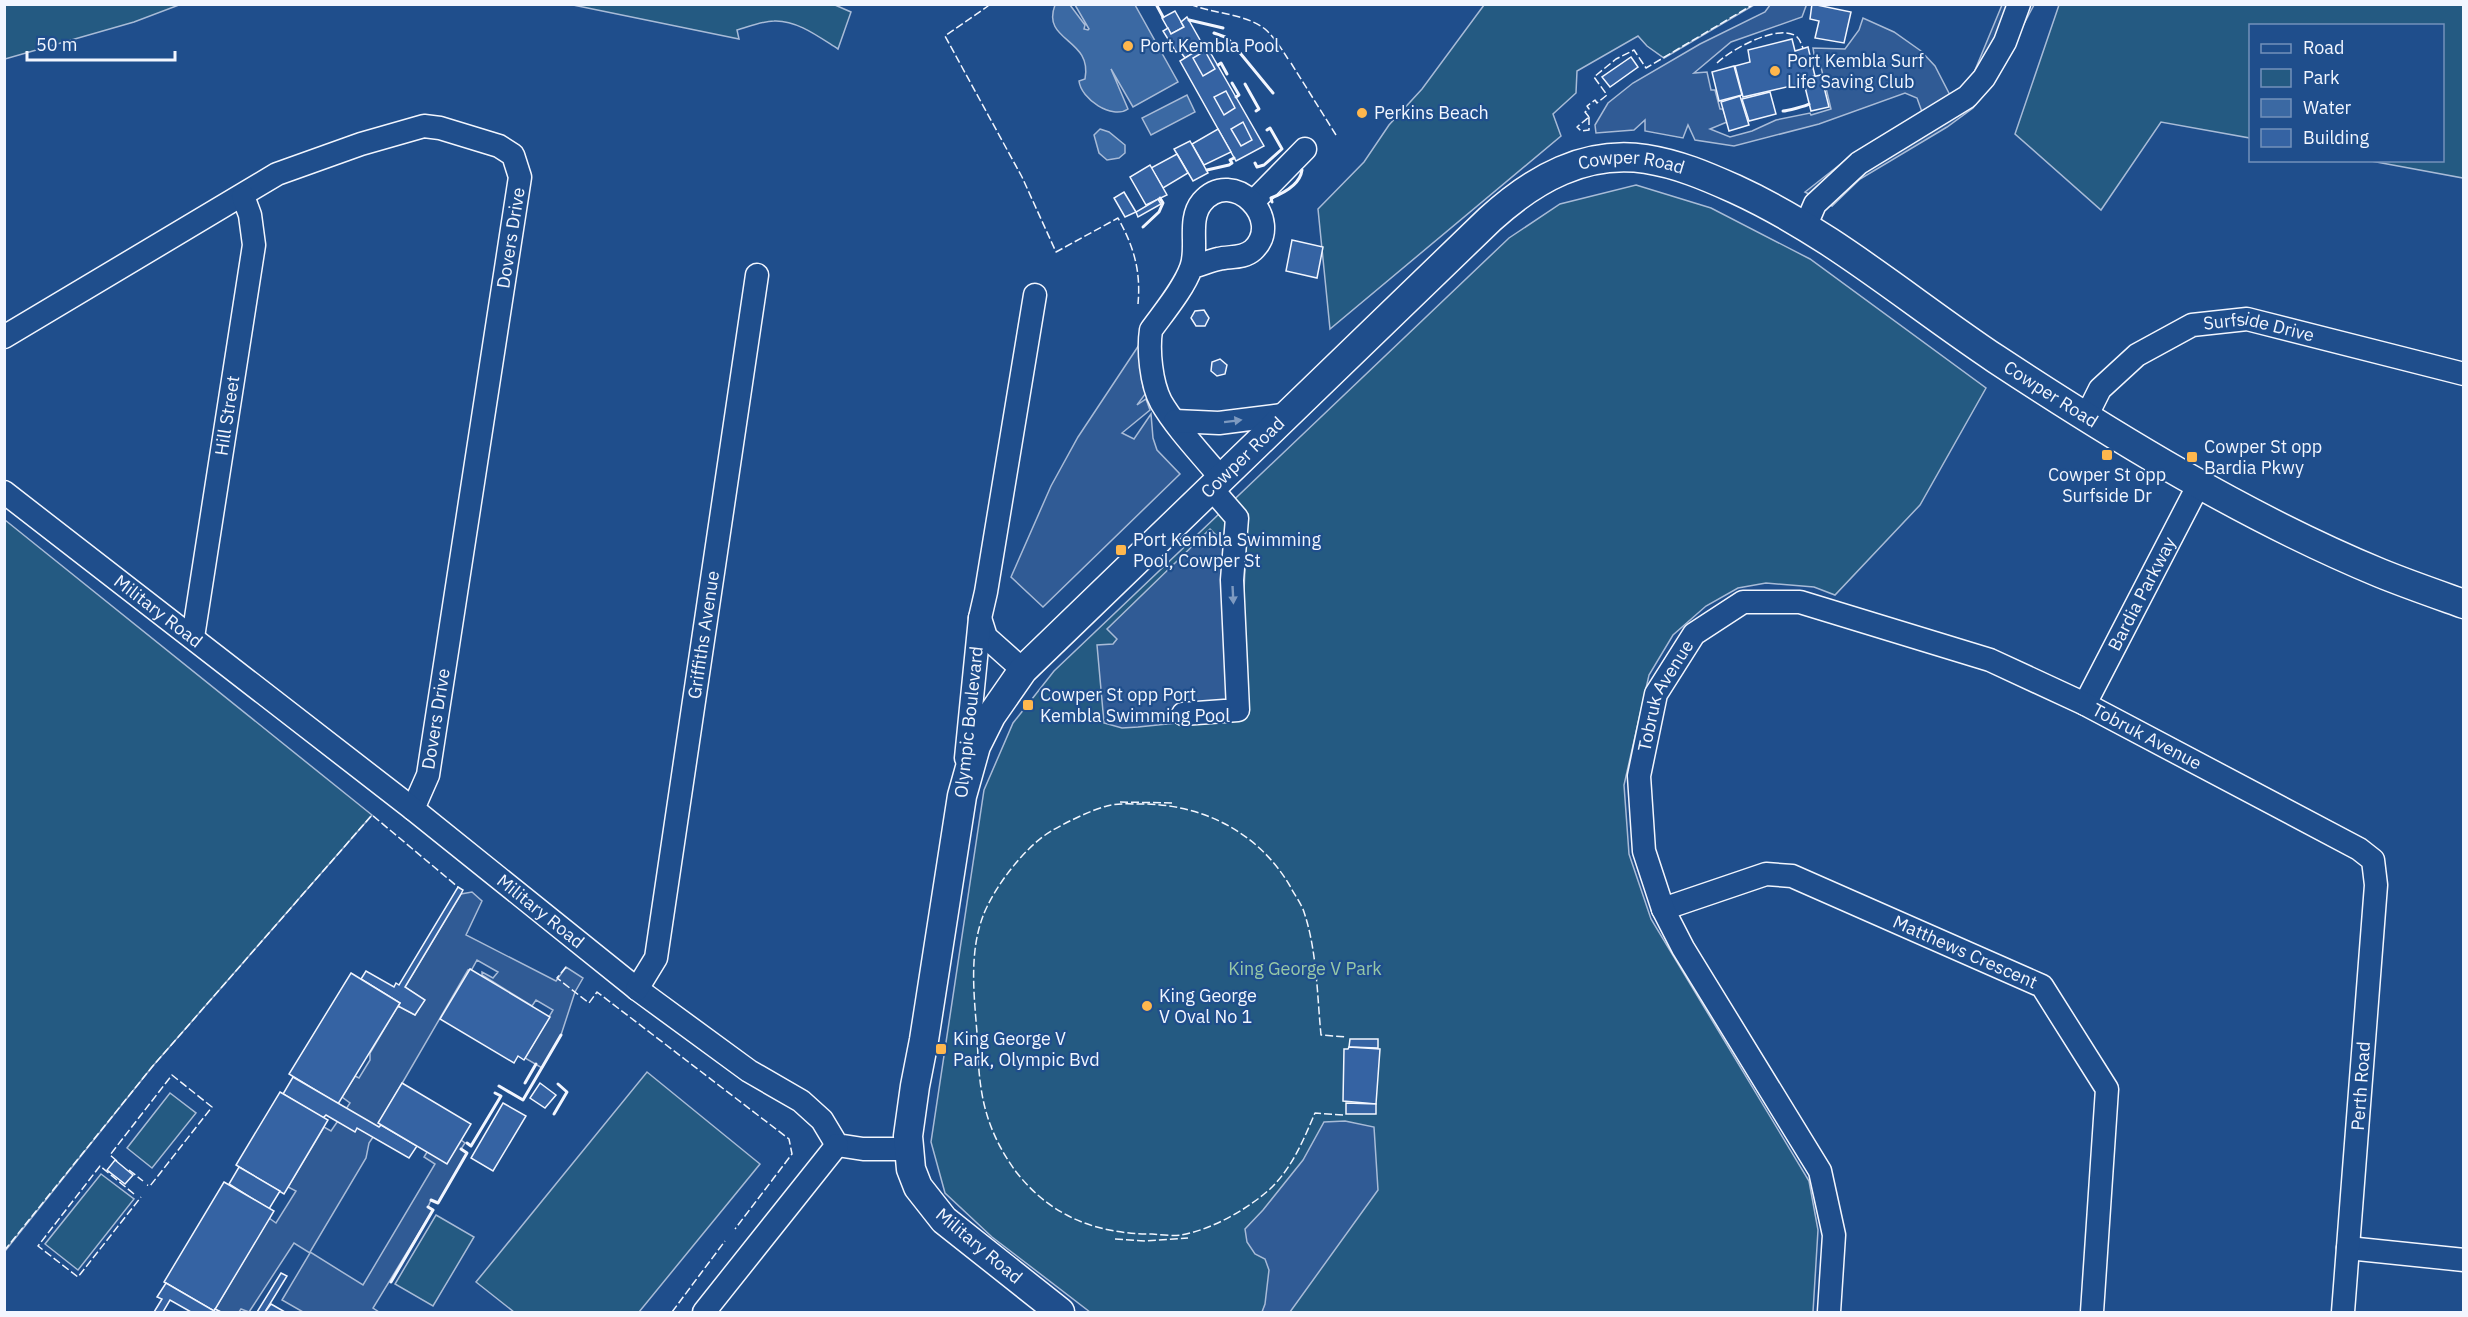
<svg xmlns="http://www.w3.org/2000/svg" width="2468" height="1317" font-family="'IBM Plex Sans',sans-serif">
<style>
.green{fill:#245a82;stroke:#a8bbd7;stroke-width:1.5}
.parking{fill:#305b95;stroke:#a8bbd7;stroke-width:1.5}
.water{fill:#3b69a3;stroke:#a8bbd7;stroke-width:1.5}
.building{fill:#3563a3;stroke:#f2f6ff;stroke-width:1.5}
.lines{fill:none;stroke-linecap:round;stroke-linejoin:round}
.minor-casing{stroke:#f2f6ff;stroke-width:25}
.major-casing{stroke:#f2f6ff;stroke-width:31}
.minor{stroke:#1f4e8c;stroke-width:22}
.major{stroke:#1f4e8c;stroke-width:28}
.fence{stroke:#f2f6ff;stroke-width:1.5;stroke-dasharray:8 3;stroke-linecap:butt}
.wall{stroke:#f2f6ff;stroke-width:3}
.oneway{fill:#7e9ac0}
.poi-dot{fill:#ffb74d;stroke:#1f4e8c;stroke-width:2}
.labels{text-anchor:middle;stroke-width:4.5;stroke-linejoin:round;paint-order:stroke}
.poi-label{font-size:18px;fill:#f2f6ff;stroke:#1f4e8c;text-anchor:start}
.street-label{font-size:18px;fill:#f2f6ff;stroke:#1f4e8c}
.park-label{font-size:18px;fill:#97c8a6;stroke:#1f4e8c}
</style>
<rect width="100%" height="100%" fill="#1f4e8c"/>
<!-- green -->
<g class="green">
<path d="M5 4H179V5L134 22 5 59Z"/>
<path d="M835 5 851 12 838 49C819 37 797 20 774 21 762 21 748 27 737 30L739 39 573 5Z"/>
<path d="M1484 5H1754L1664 58 1647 46 1638 36 1577 71 1576 93 1553 114 1561 136 1330 329 1318 209 1364 162 1389 125 1422 89Z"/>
<path d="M2059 5H2463V178L2371 161 2442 160V26H2250V138L2161 122 2101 210 2015 134Z"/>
<path d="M1636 185 1711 208 1810 259 1986 388 1920 505 1835 595 1814 587 1766 583 1738 588 1706 606 1673 635 1649 675 1624 785 1629 854 1651 919 1809 1181 1818 1230 1813 1312H1090L992 1237 945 1193 931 1142 984 790 1013 723 1054 671 1509 238 1560 204Z"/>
<path d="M5 520 372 815 152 1067 5 1251Z"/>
<path d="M647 1072 760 1164 639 1312H514L476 1282Z"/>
<path d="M170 1093 196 1113 152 1168 127 1148Z"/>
<path d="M101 1174 134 1199 78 1270 45 1244Z"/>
<path d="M436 1215 474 1237 433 1306 395 1284Z"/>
</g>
<!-- parking -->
<g class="parking">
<path d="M1770 5H1806V6L1802 17 1731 42 1694 73 1707 72 1711 90H1715L1720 109H1723L1727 122 1710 129 1730 137 1752 131 1776 120 1810 113 1811 115 1831 109 1821 67H1816L1813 48 1845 49 1859 30 1863 18 1894 32 1921 51 1935 66 1951 97 1973 75 2002 5H2034L1996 76 1973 108 1947 127 1860 179 1832 206 1805 192 1847 159 1922 112 1917 98 1905 93 1819 124 1734 146 1695 140 1688 125 1683 138 1645 131V120L1634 130 1596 133 1595 125 1608 103 1633 83 1700 44 1765 12Z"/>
<path d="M1139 345 1143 387 1146 393 1137 405 1146 399 1150 410 1122 433 1134 439 1151 414 1153 438 1157 450 1180 474 1043 607 1011 577 1051 486 1078 437Z"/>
<path d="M1210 529 1220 539 1246 540 1243 618 1245 716 1138 727 1122 728 1104 723 1097 645 1113 644 1117 639 1107 629Z"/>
<path d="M472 892 482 901 466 935 556 981 566 967 583 978 575 992 561 1035 542 1068 525 1058 553 1010 536 1000 532 1006 482 975V972L493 978 498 972 477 960 472 969 468 970 379 1123 381 1125 369 1143 366 1158 310 1252 363 1285 435 1164 424 1157 427 1152 461 1140 465 1143 461 1149 467 1153 438 1203 431 1200 428 1207 433 1210 373 1308 379 1312H303L282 1300 310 1253 294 1243 249 1312 241 1309 239 1312H221L215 1309 269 1218 276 1223 296 1191 288 1187 324 1127 331 1131 346 1109 350 1103 342 1097 355 1076 359 1078 370 1060V1053L398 1006 415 1015 424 1000 405 987 461 894Z"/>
<path d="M1345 1121 1374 1127 1378 1190 1290 1312H1262L1265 1304 1269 1270 1265 1259 1255 1254 1247 1242 1245 1229 1263 1210 1303 1160 1324 1122Z"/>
</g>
<!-- water -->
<g class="water">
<path d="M1055 5H1070L1085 25 1084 29 1088 30 1089 29 1075 5H1135L1178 82 1133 107 1111 69 1128 109C1112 120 1081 99 1079 81L1085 79C1093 38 1041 42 1055 5Z"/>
<path d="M1187 95 1195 112 1151 135 1142 118Z"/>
<path d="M1100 129 1109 132 1125 145V153L1119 158 1107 160 1099 153 1094 135Z"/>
</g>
<!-- building -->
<g class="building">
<path d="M1812 4 1851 12 1844 43 1815 38 1819 21 1810 19Z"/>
<path d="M1175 11 1184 27 1171 34 1162 18Z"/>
<path d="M1187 17 1204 47 1185 58 1180 51 1176 52 1163 31 1168 28 1171 34 1184 27 1181 22Z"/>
<path d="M1792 39 1795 51 1808 47 1815 76 1803 79 1804 83 1743 97 1735 66 1750 62 1748 50Z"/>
<path d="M1206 45 1264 146 1236 161 1180 61Z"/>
<path d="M1205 51 1215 69 1203 76 1193 58Z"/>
<path d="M1631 57 1638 67 1610 87 1602 77Z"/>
<path d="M1734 66 1742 95 1719 101 1712 72Z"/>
<path d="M1821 75 1829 107 1811 111 1803 79Z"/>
<path d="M1226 91 1235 108 1224 115 1214 97Z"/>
<path d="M1770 92 1776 114 1749 121 1742 99Z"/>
<path d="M1740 96 1749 125 1729 131 1721 102Z"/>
<path d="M1243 122 1252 140 1241 146 1231 129Z"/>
<path d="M1218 129 1231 152 1204 165 1192 144Z"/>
<path d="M1190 141 1208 173 1193 181 1174 149Z"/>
<path d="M1177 154 1188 173 1163 188 1151 168Z"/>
<path d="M1150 165 1167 195 1146 205 1130 177Z"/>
<path d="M1124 192 1136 212 1125 217 1114 198Z"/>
<path d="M1158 199 1161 204 1138 217 1136 212Z"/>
<path d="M1292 240 1323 247 1317 278 1286 271Z"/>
<path d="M1204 310 1209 318 1205 326H1196L1191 318 1195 311Z"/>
<path d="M1220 359 1227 365 1225 374 1217 376 1211 371 1212 362Z"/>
<path d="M458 887 463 890 461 894 405 987 425 1000 415 1015 398 1006 400 1003 361 979 366 971 394 987 396 983 399 985Z"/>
<path d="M470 969 550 1017 524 1060 518 1056 514 1063 440 1019Z"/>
<path d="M351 973 400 1003 338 1104 289 1074Z"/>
<path d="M1350 1039H1378V1048L1349 1047Z"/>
<path d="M1349 1047 1380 1049 1376 1104 1343 1101 1344 1049H1348Z"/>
<path d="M293 1077 379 1127 381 1125 417 1146 409 1158 357 1128 355 1132 326 1115 323 1118 283 1094Z"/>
<path d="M402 1083 471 1124 447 1164 378 1123Z"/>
<path d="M540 1083 556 1095 545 1108 530 1098Z"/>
<path d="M280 1092 328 1120 284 1194 236 1165Z"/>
<path d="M503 1103 526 1116 493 1171 471 1158Z"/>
<path d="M1346 1103 1376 1104V1114H1346Z"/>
<path d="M115 1160 133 1175 125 1184 107 1170Z"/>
<path d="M239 1167 280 1191 269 1209 229 1184Z"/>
<path d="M224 1182 274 1211 214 1311 164 1282Z"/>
<path d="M281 1273 287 1276 265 1312H257Z"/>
<path d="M166 1283 214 1311 215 1309 221 1312H191L170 1300 163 1312H154L162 1299 157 1297Z"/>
<path d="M271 1304 285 1312H265Z"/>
</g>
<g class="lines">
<!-- minor casing -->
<g class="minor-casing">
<g id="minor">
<path d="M1253 202 1305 149"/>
<path d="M1806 225 1815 204 1859 163 1967 97 1984 78 2005 42 2019 4"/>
<path d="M1192 267C1201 265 1209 261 1218 259 1230 256 1243 259 1253 250 1285 220 1233 166 1202 202 1187 220 1199 248 1191 268 1184 288 1164 312 1151 330 1148 350 1151 383 1161 402 1176 428 1202 455 1221 478"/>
<path d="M4 337 277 174 361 144 424 126 440 128 499 146 513 155 520 177 428 775 413 809"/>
<path id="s1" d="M2086 417 2100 389 2137 355 2192 325 2247 319 2464 374"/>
<path d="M1175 421 1219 423 1290 414"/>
<path id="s2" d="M4 492 413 809 637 989 749 1071 801 1101 822 1120 837 1145 863 1149H908"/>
<path d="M980 618 986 637 1023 670"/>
<path id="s3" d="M193 637 254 245 250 215 243 196"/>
<path id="s4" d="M2085 704 2199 484"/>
<path d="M1183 714 1238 710 1232 580 1237 518 1211 488"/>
<path d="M966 758 980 618 986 592 1035 295"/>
<path id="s5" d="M1663 909 1766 874 1792 876 2042 986 2107 1089 2092 1312"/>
<path id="s6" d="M637 989 656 958 757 275"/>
<path d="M2348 1248 2464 1260"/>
<path d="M704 1312 837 1145"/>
<path id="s7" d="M1829 1312 1834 1235 1820 1171 1683 948 1663 909 1644 851 1639 776 1656 694 1694 634 1743 602H1800L1990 660 2085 704 2359 849 2373 860 2376 885 2343 1312"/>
</g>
</g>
<!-- major casing -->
<g class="major-casing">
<g id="major">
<path id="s8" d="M1060 1312 944 1220 918 1187 911 1169 908 1136 915 1086 924 1040 962 796 976 746 991 716 1023 670 1490 219C1534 179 1585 150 1646 159 1678 164 1706 176 1735 189 1831 233 1909 301 1996 359 2116 438 2247 518 2380 573 2407 584 2436 594 2464 604"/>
</g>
</g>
<!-- minor -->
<use href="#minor" class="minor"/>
<!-- major -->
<use href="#major" class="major"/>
<!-- fence -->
<g class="fence">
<path d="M987 4 988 6 945 36 1022 177 1056 252 1118 218C1134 247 1141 271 1138 304"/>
<path d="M1190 4C1213 14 1244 13 1265 29 1274 37 1281 48 1288 59"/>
<path d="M1291 63 1336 135"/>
<path d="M1717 63C1732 49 1777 24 1796 36 1800 39 1801 44 1803 48"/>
<path d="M1589 117 1585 112 1589 109 1587 106 1595 100 1597 103 1607 95 1594 77 1616 59 1634 50 1646 68 1754 4"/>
<path d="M1589 117V130L1581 131 1577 127Z"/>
<path d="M1120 802 1174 803"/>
<path d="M566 967 557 978 589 1003 597 992 789 1139 792 1154 735 1229"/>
<path d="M1343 1115 1315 1113C1303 1141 1292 1168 1270 1189 1248 1209 1211 1230 1181 1235 1172 1236 1161 1235 1152 1234 1097 1234 1052 1217 1017 1173 1004 1156 993 1135 987 1115 979 1089 978 1061 977 1033 974 995 969 953 983 916 994 887 1026 845 1053 830 1067 822 1091 810 1107 806 1118 803 1131 804 1142 804 1203 804 1259 833 1290 886 1294 894 1301 903 1304 912 1317 951 1317 994 1321 1035L1347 1037"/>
<path d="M117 1161 110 1155 172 1075 212 1107 150 1186 147 1185"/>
<path d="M129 1170 143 1181"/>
<path d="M134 1194 100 1166 38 1246 78 1277 141 1197"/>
<path d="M1115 1239 1146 1241 1188 1238"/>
<path d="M4 1251 152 1067 372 815 458 887"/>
<path d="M672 1312 725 1241"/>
</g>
<!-- wall -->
<g class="wall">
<path d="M1156 4 1163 17"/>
<path d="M1189 20 1223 28"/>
<path d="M1214 33 1225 37 1231 42 1273 93"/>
<path d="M1218 65 1221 63 1227 74"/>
<path d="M1232 83 1239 95 1236 97"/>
<path d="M1245 84 1259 109 1256 111"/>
<path d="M1783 111C1787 111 1806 106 1809 104"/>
<path d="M1255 163 1257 167 1264 165 1282 149 1270 128 1267 130"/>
<path d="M1207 170 1229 165 1232 163 1230 160 1234 158"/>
<path d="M1272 202 1271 198C1284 193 1300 185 1302 170"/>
<path d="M1143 227 1159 212 1163 203 1160 198"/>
<path d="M525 1083 536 1064"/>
<path d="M499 1086 523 1100 561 1035"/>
<path d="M554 1114 567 1092 558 1084"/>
<path d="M467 1143 471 1146 501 1096 495 1093"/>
<path d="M431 1200 438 1203 467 1153 461 1149"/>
<path d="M391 1282 433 1210 428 1207"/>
</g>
</g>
<!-- one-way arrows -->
<defs><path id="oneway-solid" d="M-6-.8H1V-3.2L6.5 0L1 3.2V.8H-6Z" transform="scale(1.5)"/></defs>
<g class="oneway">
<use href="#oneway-solid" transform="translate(1233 421) rotate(-7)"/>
<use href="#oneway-solid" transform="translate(1233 595) rotate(87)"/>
</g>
<!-- markers -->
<g class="poi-dot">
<circle cx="1128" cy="46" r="6"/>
<circle cx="1775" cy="71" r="6"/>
<circle cx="1362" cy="113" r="6"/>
<rect x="2101" y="449" width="12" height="12" rx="3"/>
<rect x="2186" y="451" width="12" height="12" rx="3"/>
<rect x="1115" y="544" width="12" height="12" rx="3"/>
<rect x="1022" y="699" width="12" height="12" rx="3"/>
<circle cx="1147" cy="1006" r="6"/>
<rect x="935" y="1043" width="12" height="12" rx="3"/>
</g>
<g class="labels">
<!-- poi labels -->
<g class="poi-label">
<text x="1140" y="52">Port Kembla Pool</text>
<text x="1787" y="67">Port Kembla Surf<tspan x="1787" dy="21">Life Saving Club</tspan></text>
<text x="1374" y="119">Perkins Beach</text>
<text x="2204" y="453">Cowper St opp<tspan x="2204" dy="21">Bardia Pkwy</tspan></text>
<text x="2107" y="481" text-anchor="middle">Cowper St opp<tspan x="2107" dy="21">Surfside Dr</tspan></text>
<text x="1133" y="546">Port Kembla Swimming<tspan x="1133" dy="21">Pool, Cowper St</tspan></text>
<text x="1040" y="701">Cowper St opp Port<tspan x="1040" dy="21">Kembla Swimming Pool</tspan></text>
<text x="1159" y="1002">King George<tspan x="1159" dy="21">V Oval No 1</tspan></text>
<text x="953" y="1045">King George V<tspan x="953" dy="21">Park, Olympic Bvd</tspan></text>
</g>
<!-- street labels -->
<g class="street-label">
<text dy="6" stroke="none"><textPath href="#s8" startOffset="1536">Cowper Road</textPath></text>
<text transform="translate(511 238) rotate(-81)" y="6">Dovers Drive</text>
<text dy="6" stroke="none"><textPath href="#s1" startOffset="212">Surfside Drive</textPath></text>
<text dy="6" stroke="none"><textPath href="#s8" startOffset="2022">Cowper Road</textPath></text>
<text dy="6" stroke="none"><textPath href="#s3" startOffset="224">Hill Street</textPath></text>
<text dy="6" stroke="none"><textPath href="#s8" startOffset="1034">Cowper Road</textPath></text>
<text dy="6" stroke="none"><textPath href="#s4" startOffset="124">Bardia Parkway</textPath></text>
<text dy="6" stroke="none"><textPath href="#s2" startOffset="195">Military Road</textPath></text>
<text dy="6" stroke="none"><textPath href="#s6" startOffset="363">Griffiths Avenue</textPath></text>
<text dy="6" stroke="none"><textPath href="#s7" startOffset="670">Tobruk Avenue</textPath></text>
<text transform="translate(436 719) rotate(-81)" y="6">Dovers Drive</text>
<text transform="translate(969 722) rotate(-84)" y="6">Olympic Boulevard</text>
<text dy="6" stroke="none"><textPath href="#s7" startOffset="1228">Tobruk Avenue</textPath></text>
<text dy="6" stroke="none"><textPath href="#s2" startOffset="681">Military Road</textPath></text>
<text dy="6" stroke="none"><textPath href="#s5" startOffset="324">Matthews Crescent</textPath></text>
<text transform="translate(2361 1086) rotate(-86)" y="6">Perth Road</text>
<text transform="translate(979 1246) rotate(40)" y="6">Military Road</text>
</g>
<!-- park labels -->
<g class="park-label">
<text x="1305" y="975">King George V Park</text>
</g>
</g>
<!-- border -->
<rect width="2468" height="1317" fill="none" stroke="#f2f6ff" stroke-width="12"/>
<!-- legend -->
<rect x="2249" y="24" width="195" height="138" fill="#1f4e8c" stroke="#7391ba" stroke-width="1.5"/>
<rect x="2261" y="44" width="30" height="9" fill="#1f4e8c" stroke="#7391ba" stroke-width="1.5"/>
<text x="2303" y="54" font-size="18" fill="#f2f6ff">Road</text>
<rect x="2261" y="69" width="30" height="18" fill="#245a82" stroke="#7391ba" stroke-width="1.5"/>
<text x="2303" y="84" font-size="18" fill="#f2f6ff">Park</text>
<rect x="2261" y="99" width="30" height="18" fill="#3b69a3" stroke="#7391ba" stroke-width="1.5"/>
<text x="2303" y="114" font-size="18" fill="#f2f6ff">Water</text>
<rect x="2261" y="129" width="30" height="18" fill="#3563a3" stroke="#7391ba" stroke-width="1.5"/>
<text x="2303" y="144" font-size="18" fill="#f2f6ff">Building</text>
<!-- scale -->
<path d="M27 51v9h148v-9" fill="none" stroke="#f2f6ff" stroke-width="3"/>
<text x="36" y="51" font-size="18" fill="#f2f6ff" stroke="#1f4e8c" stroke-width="4.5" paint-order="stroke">50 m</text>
</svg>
